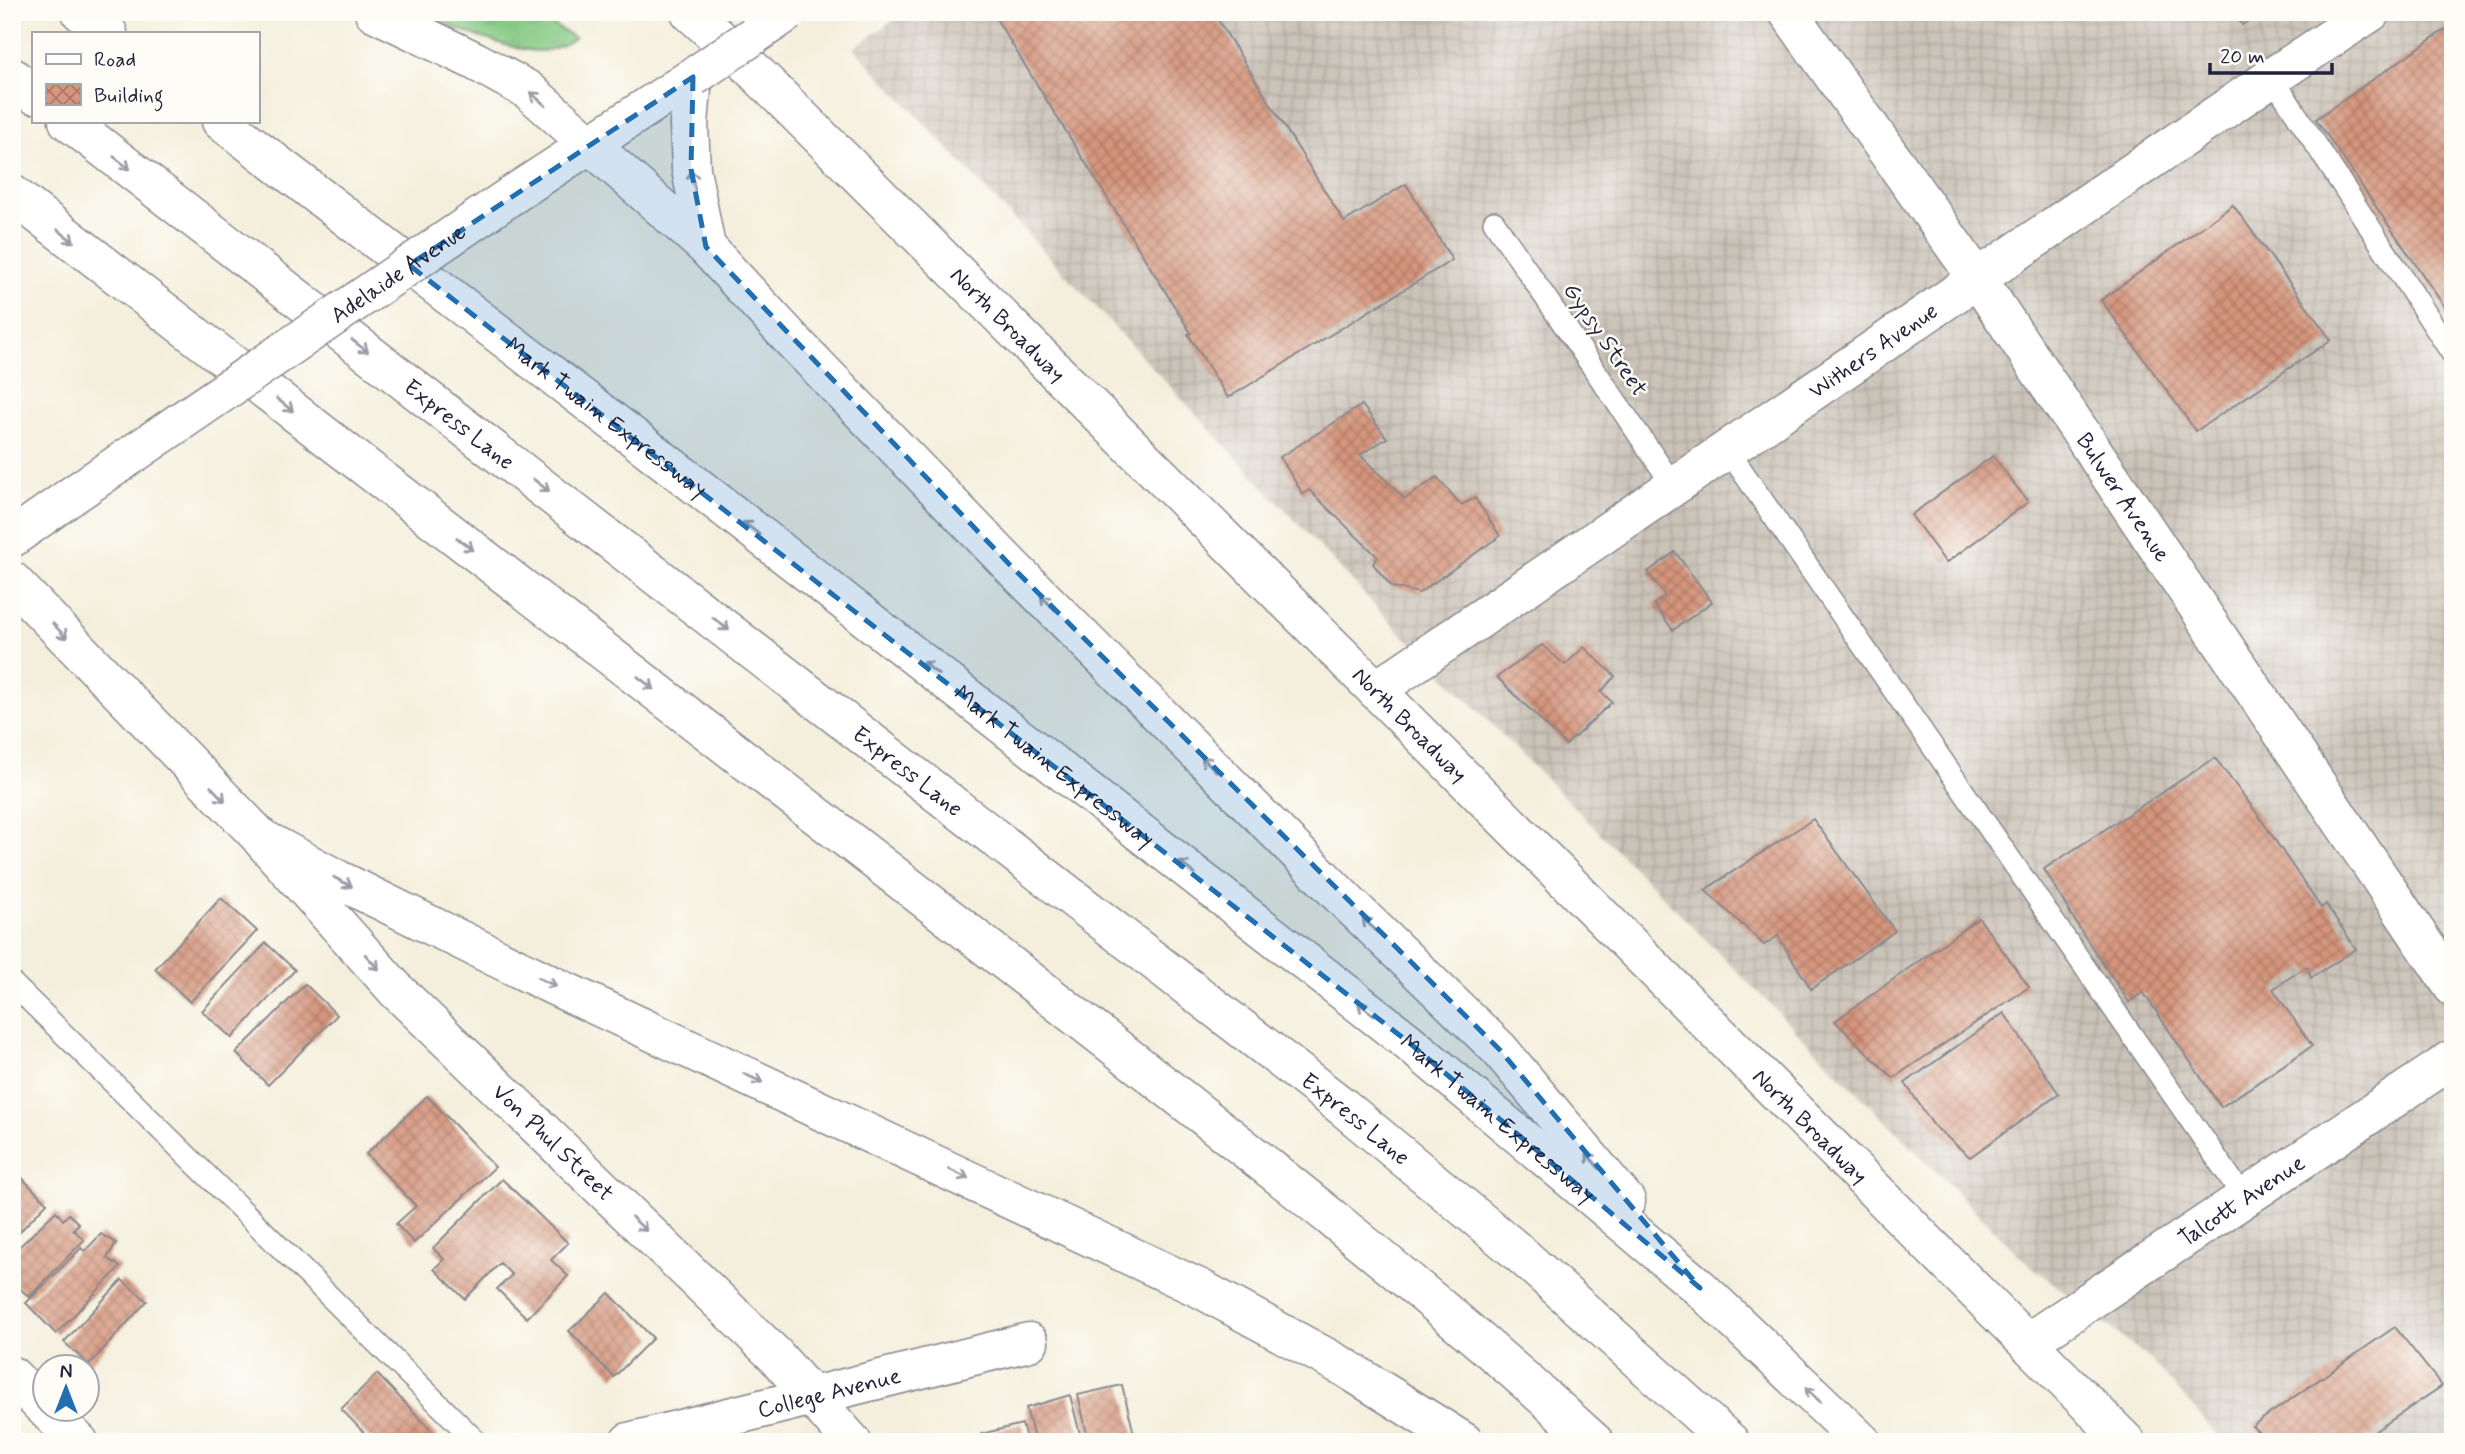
<svg xmlns="http://www.w3.org/2000/svg" width="2465" height="1454" font-family="Mynerve,sans-serif">
<style>
.industrial{fill:url(#industrial-grid)}
.grass{fill:url(#grass-tufts);stroke:#54765f;stroke-width:2}
.building{fill:url(#building-cross-hatch)}
.lines{fill:none;stroke-linecap:round;stroke-linejoin:round}
.lane-casing{stroke:#8b888c;stroke-width:24}
.street-casing{stroke:#8b888c;stroke-width:41}
.secondary-casing{stroke:#8b888c;stroke-width:41}
.primary-casing{stroke:#8b888c;stroke-width:41}
.highway-casing{stroke:#8b888c;stroke-width:41}
.lane{stroke:#fff;stroke-width:21}
.street{stroke:#fff;stroke-width:38}
.secondary{stroke:#fff;stroke-width:38}
.primary{stroke:#fff;stroke-width:38}
.highway{stroke:#fff;stroke-width:38}
.primary-bridge-casing{stroke:#8b888c;stroke-width:41;stroke-linecap:butt}
.primary-bridge{stroke:#fff;stroke-width:38}
.oneway{stroke:#9c9ca7}
.marked{fill:#1f6fb2;fill-opacity:0.2;stroke:#1f6fb2;stroke-width:5;stroke-dasharray:14 9;stroke-linejoin:round}
.labels{text-anchor:middle;stroke-width:5;stroke-linejoin:round;paint-order:stroke}
.street-label{font-size:23px;fill:#22223b;stroke:#fdfcf7}
</style>
<defs>
<pattern id="industrial-grid" width="8" height="8" patternUnits="userSpaceOnUse" patternTransform="scale(1.75)"><rect width="8" height="8" fill="#cbc3b8"/><path d="M0 4h8M4 0v8" fill="none" stroke="#aea79f"/></pattern>
<pattern id="grass-tufts" width="24" height="20" patternUnits="userSpaceOnUse" patternTransform="scale(1.75)"><rect width="24" height="20" fill="#85c983"/><path d="M3 7l-1-3M5 7V3M7 7l1-3M15 17l-1-3M17 17v-4M19 17l1-3" fill="none" stroke="#73ac72"/></pattern>
<pattern id="building-cross-hatch" width="8" height="8" patternUnits="userSpaceOnUse" patternTransform="scale(1.75)"><rect width="8" height="8" fill="#d6957c"/><path d="M0 0l8 8M0 8l8-8" fill="none" stroke="#ad7967"/></pattern>
</defs>
<rect width="100%" height="100%" fill="#fdfcf7"/>
<filter id="ink" filterUnits="userSpaceOnUse"><feTurbulence type="fractalNoise" baseFrequency=".0143" numOctaves="2"/><feDisplacementMap in="SourceGraphic" scale="14" xChannelSelector="R" yChannelSelector="G"/><feConvolveMatrix kernelMatrix="1 2 1 2 8 2 1 2 1" color-interpolation-filters="sRGB"/></filter>
<filter id="wash" filterUnits="userSpaceOnUse"><feTurbulence type="fractalNoise" baseFrequency=".00686" numOctaves="4" result="noise"/><feDisplacementMap in="SourceGraphic" scale="28" xChannelSelector="R" yChannelSelector="G"/><feGaussianBlur stdDeviation="1.57" result="paint"/><feColorMatrix in="noise" values="0 0 0 0 0 0 0 0 0 0 0 0 0 0 0 0 0 1.4 0 .05"/><feComposite in="paint" operator="in"/></filter>
<g filter="url(#wash)">
<rect width="100%" height="100%" fill="#f4efdc"/>
<!-- industrial -->
<path class="industrial" d="M905 12H2453V1442H2223L2151 1360 2025 1261 1391 623 854 48Z"/>
<!-- grass -->
<path class="grass" d="M418 12H532L575 38C564 45 553 51 539 51 509 50 446 26 418 12Z"/>
<g id="blocks">
<!-- building -->
<g class="building">
<path d="M992 12H1213L1344 222 1406 184 1452 260 1228 398 1188 334 1191 333Z"/>
<path d="M2233 12H2263L2242 25Z"/>
<path d="M2453 24V319L2316 119Z"/>
<path d="M2233 205 2331 340 2196 431 2101 300Z"/>
<path d="M1362 405 1387 438 1360 455 1405 499 1437 477 1461 505 1475 498 1500 536 1419 593 1392 587 1373 564 1378 557 1309 490 1303 494 1280 457Z"/>
<path d="M1993 456 2028 502 1946 563 1911 515Z"/>
<path d="M1675 552 1712 602 1673 630 1654 604 1665 596 1648 572Z"/>
<path d="M1542 645 1565 665 1584 647 1615 676 1601 692 1612 702 1566 745 1497 677Z"/>
<path d="M2215 758 2256 812 2321 908 2326 904 2356 949 2311 978 2307 966 2273 989 2312 1046 2221 1107 2143 992 2129 1002 2081 931 2044 869Z"/>
<path d="M1813 819 1895 931 1811 989 1778 936 1764 945 1705 890Z"/>
<path d="M221 898 257 931 190 1002 155 969Z"/>
<path d="M1979 918 2029 987 1893 1078 1835 1021Z"/>
<path d="M266 943 295 970 232 1038 202 1011Z"/>
<path d="M305 984 337 1015 268 1085 236 1053Z"/>
<path d="M2004 1013 2059 1094 1970 1157 1934 1126 1905 1083Z"/>
<path d="M427 1096 495 1167 414 1243 396 1224 416 1206 366 1154Z"/>
<path d="M16 1172 47 1203 12 1240V1176Z"/>
<path d="M502 1179 568 1243 551 1260 568 1276 527 1318 497 1289 512 1275 500 1263 465 1299 434 1269 444 1259 433 1248Z"/>
<path d="M56 1211 63 1220 69 1214 79 1224 73 1229 84 1240 29 1297 12 1281V1254Z"/>
<path d="M101 1234 116 1243 107 1258 120 1267 56 1334 26 1303 81 1248 85 1251Z"/>
<path d="M122 1280 147 1301 89 1365 64 1342Z"/>
<path d="M609 1293 653 1338 614 1377 569 1331Z"/>
<path d="M2395 1327 2442 1386 2359 1442H2269L2252 1426Z"/>
<path d="M377 1374 438 1437 433 1442H373L341 1409Z"/>
<path d="M1122 1385 1136 1442H1089L1078 1395Z"/>
<path d="M1070 1395 1082 1442H1035L1026 1408Z"/>
<path d="M1022 1424 1027 1442H983L981 1434Z"/>
</g>
</g>
</g>
<g filter="url(#ink)">
<use href="#blocks" fill-opacity="0" stroke="#8b888c" stroke-width="2"/>
<g class="lines">
<!-- lane casing -->
<g class="lane-casing">
<g id="lane">
<path d="M2272 77 2453 355"/>
<path d="M1494 222 1673 485"/>
<path d="M1727 449 2245 1199"/>
<path d="M12 983 477 1442"/>
</g>
</g>
<!-- street casing -->
<g class="street-casing">
<g id="street">
<path id="s1" d="M1788 12 1977 278 2453 987"/>
<path id="s2" d="M1376 690 2272 77 2371 12"/>
<path id="s3" d="M262 840 397 991 775 1355 852 1442"/>
<path id="s4" d="M2028 1342 2453 1059"/>
<path d="M12 1376 79 1442"/>
<path id="s5" d="M629 1442 1029 1342"/>
</g>
</g>
<!-- secondary casing -->
<g class="secondary-casing">
<g id="secondary">
<path id="s6" d="M690 12 739 56 1376 690 2126 1442"/>
</g>
</g>
<!-- primary casing -->
<g class="primary-casing">
<g id="primary">
<path d="M512 195 693 77"/>
<path d="M12 538 70 497"/>
</g>
</g>
<!-- highway casing -->
<g class="highway-casing">
<g id="highway">
<path d="M81 12 108 33"/>
<path d="M374 12 475 61 528 90 706 247 791 339 1011 566 1351 906 1499 1049 1626 1201"/>
<path d="M12 77 33 94"/>
<path d="M693 77 689 124 691 169 706 247"/>
<path id="s7" d="M68 121 1343 1107 1518 1252 1730 1442"/>
<path id="s8" d="M221 121 693 483 1407 1041 1700 1288 1862 1442"/>
<path d="M12 194C332 443 654 688 974 937 1184 1101 1397 1262 1594 1442"/>
<path d="M12 581 261 838 339 880 552 985 1201 1289 1344 1367 1464 1442"/>
</g>
</g>
<!-- lane -->
<use href="#lane" class="lane"/>
<!-- street -->
<use href="#street" class="street"/>
<!-- secondary -->
<use href="#secondary" class="secondary"/>
<!-- primary -->
<use href="#primary" class="primary"/>
<!-- highway -->
<use href="#highway" class="highway"/>
<!-- primary-bridge casing -->
<g class="primary-bridge-casing">
<g id="primary-bridge">
<path d="M693 77 788 12"/>
<path id="s9" d="M70 497 512 195"/>
</g>
</g>
<!-- primary-bridge -->
<use href="#primary-bridge" class="primary-bridge"/>
</g>
<!-- one-way arrows -->
<defs><path id="oneway-shaft" d="M-6 0H5M1.5-3L5.5 0L1.5 3" fill="none" stroke-width="1.6" stroke-linecap="round" stroke-linejoin="round" transform="scale(1.75)"/></defs>
<g class="oneway">
<use href="#oneway-shaft" transform="translate(538 99) rotate(-139)"/>
<use href="#oneway-shaft" transform="translate(122 163) rotate(38)"/>
<use href="#oneway-shaft" transform="translate(693 180) rotate(-100)"/>
<use href="#oneway-shaft" transform="translate(66 236) rotate(38)"/>
<use href="#oneway-shaft" transform="translate(360 346) rotate(38)"/>
<use href="#oneway-shaft" transform="translate(285 405) rotate(38)"/>
<use href="#oneway-shaft" transform="translate(541 485) rotate(38)"/>
<use href="#oneway-shaft" transform="translate(751 528) rotate(-142)"/>
<use href="#oneway-shaft" transform="translate(465 544) rotate(38)"/>
<use href="#oneway-shaft" transform="translate(1048 603) rotate(-135)"/>
<use href="#oneway-shaft" transform="translate(721 624) rotate(38)"/>
<use href="#oneway-shaft" transform="translate(60 631) rotate(46)"/>
<use href="#oneway-shaft" transform="translate(930 668) rotate(-142)"/>
<use href="#oneway-shaft" transform="translate(646 683) rotate(38)"/>
<use href="#oneway-shaft" transform="translate(1209 764) rotate(-135)"/>
<use href="#oneway-shaft" transform="translate(218 794) rotate(46)"/>
<use href="#oneway-shaft" transform="translate(1187 868) rotate(-142)"/>
<use href="#oneway-shaft" transform="translate(343 882) rotate(27)"/>
<use href="#oneway-shaft" transform="translate(1370 925) rotate(-136)"/>
<use href="#oneway-shaft" transform="translate(372 962) rotate(48)"/>
<use href="#oneway-shaft" transform="translate(547 982) rotate(26)"/>
<use href="#oneway-shaft" transform="translate(1366 1009) rotate(-142)"/>
<use href="#oneway-shaft" transform="translate(753 1078) rotate(25)"/>
<use href="#oneway-shaft" transform="translate(1593 1161) rotate(-130)"/>
<use href="#oneway-shaft" transform="translate(959 1174) rotate(25)"/>
<use href="#oneway-shaft" transform="translate(639 1224) rotate(44)"/>
<use href="#oneway-shaft" transform="translate(1813 1395) rotate(-137)"/>
</g>
</g>
<!-- marked area -->
<path class="marked" d="M693 77 691 169 706 247 1011 566 1499 1049 1700 1288 1407 1041 409 265Z"/>
<g class="labels">
<!-- street labels -->
<g class="street-label">
<text dy="8" stroke="none"><textPath href="#s9" startOffset="397">Adelaide Avenue</textPath></text>
<text dy="8" stroke="none"><textPath href="#s6" startOffset="446">North Broadway</textPath></text>
<text transform="translate(1606 339) rotate(56)" y="8">Gypsy Street</text>
<text dy="8" stroke="none"><textPath href="#s2" startOffset="602">Withers Avenue</textPath></text>
<text dy="8" stroke="none"><textPath href="#s8" startOffset="486">Mark Twain Expressway</textPath></text>
<text dy="8" stroke="none"><textPath href="#s7" startOffset="495">Express Lane</textPath></text>
<text dy="8" stroke="none"><textPath href="#s1" startOffset="590">Bulwer Avenue</textPath></text>
<text dy="8" stroke="none"><textPath href="#s6" startOffset="1013">North Broadway</textPath></text>
<text dy="8" stroke="none"><textPath href="#s8" startOffset="1054">Mark Twain Expressway</textPath></text>
<text dy="8" stroke="none"><textPath href="#s7" startOffset="1062">Express Lane</textPath></text>
<text dy="8" stroke="none"><textPath href="#s8" startOffset="1620">Mark Twain Expressway</textPath></text>
<text dy="8" stroke="none"><textPath href="#s7" startOffset="1629">Express Lane</textPath></text>
<text dy="8" stroke="none"><textPath href="#s6" startOffset="1580">North Broadway</textPath></text>
<text dy="8" stroke="none"><textPath href="#s3" startOffset="420">Von Phul Street</textPath></text>
<text dy="8" stroke="none"><textPath href="#s4" startOffset="256">Talcott Avenue</textPath></text>
<text dy="8" stroke="none"><textPath href="#s5" startOffset="206">College Avenue</textPath></text>
</g>
</g>
<!-- margin -->
<rect width="2465" height="1454" fill="none" stroke="#fdfcf7" stroke-width="42"/>
<!-- legend -->
<rect x="32" y="32" width="228" height="91" fill="#fdfcf7" stroke="#a5a5ac" stroke-width="2"/>
<rect x="46" y="54" width="35" height="10" fill="#ffffff" stroke="#a5a5ac" stroke-width="2"/>
<text x="94" y="66" font-size="21" fill="#22223b">Road</text>
<rect x="46" y="84" width="35" height="21" fill="url(#building-cross-hatch)" stroke="#a5a5ac" stroke-width="2"/>
<text x="94" y="102" font-size="21" fill="#22223b">Building</text>
<!-- north arrow -->
<g transform="translate(66 1388)"><circle r="33" fill="#fdfcf7" stroke="#a5a5ac" stroke-width="2"/>
<path d="M0-5L12 26L0 18L-12 26Z" fill="#1f6fb2"/>
<text y="-10" font-size="19" font-weight="bold" text-anchor="middle" fill="#22223b">N</text>
</g>
<!-- scale -->
<path d="M2210 63v10h122v-10" fill="none" stroke="#22223b" stroke-width="3.5"/>
<text x="2220" y="63" font-size="21" fill="#22223b" stroke="#fdfcf7" stroke-width="5" paint-order="stroke">20 m</text>
</svg>
